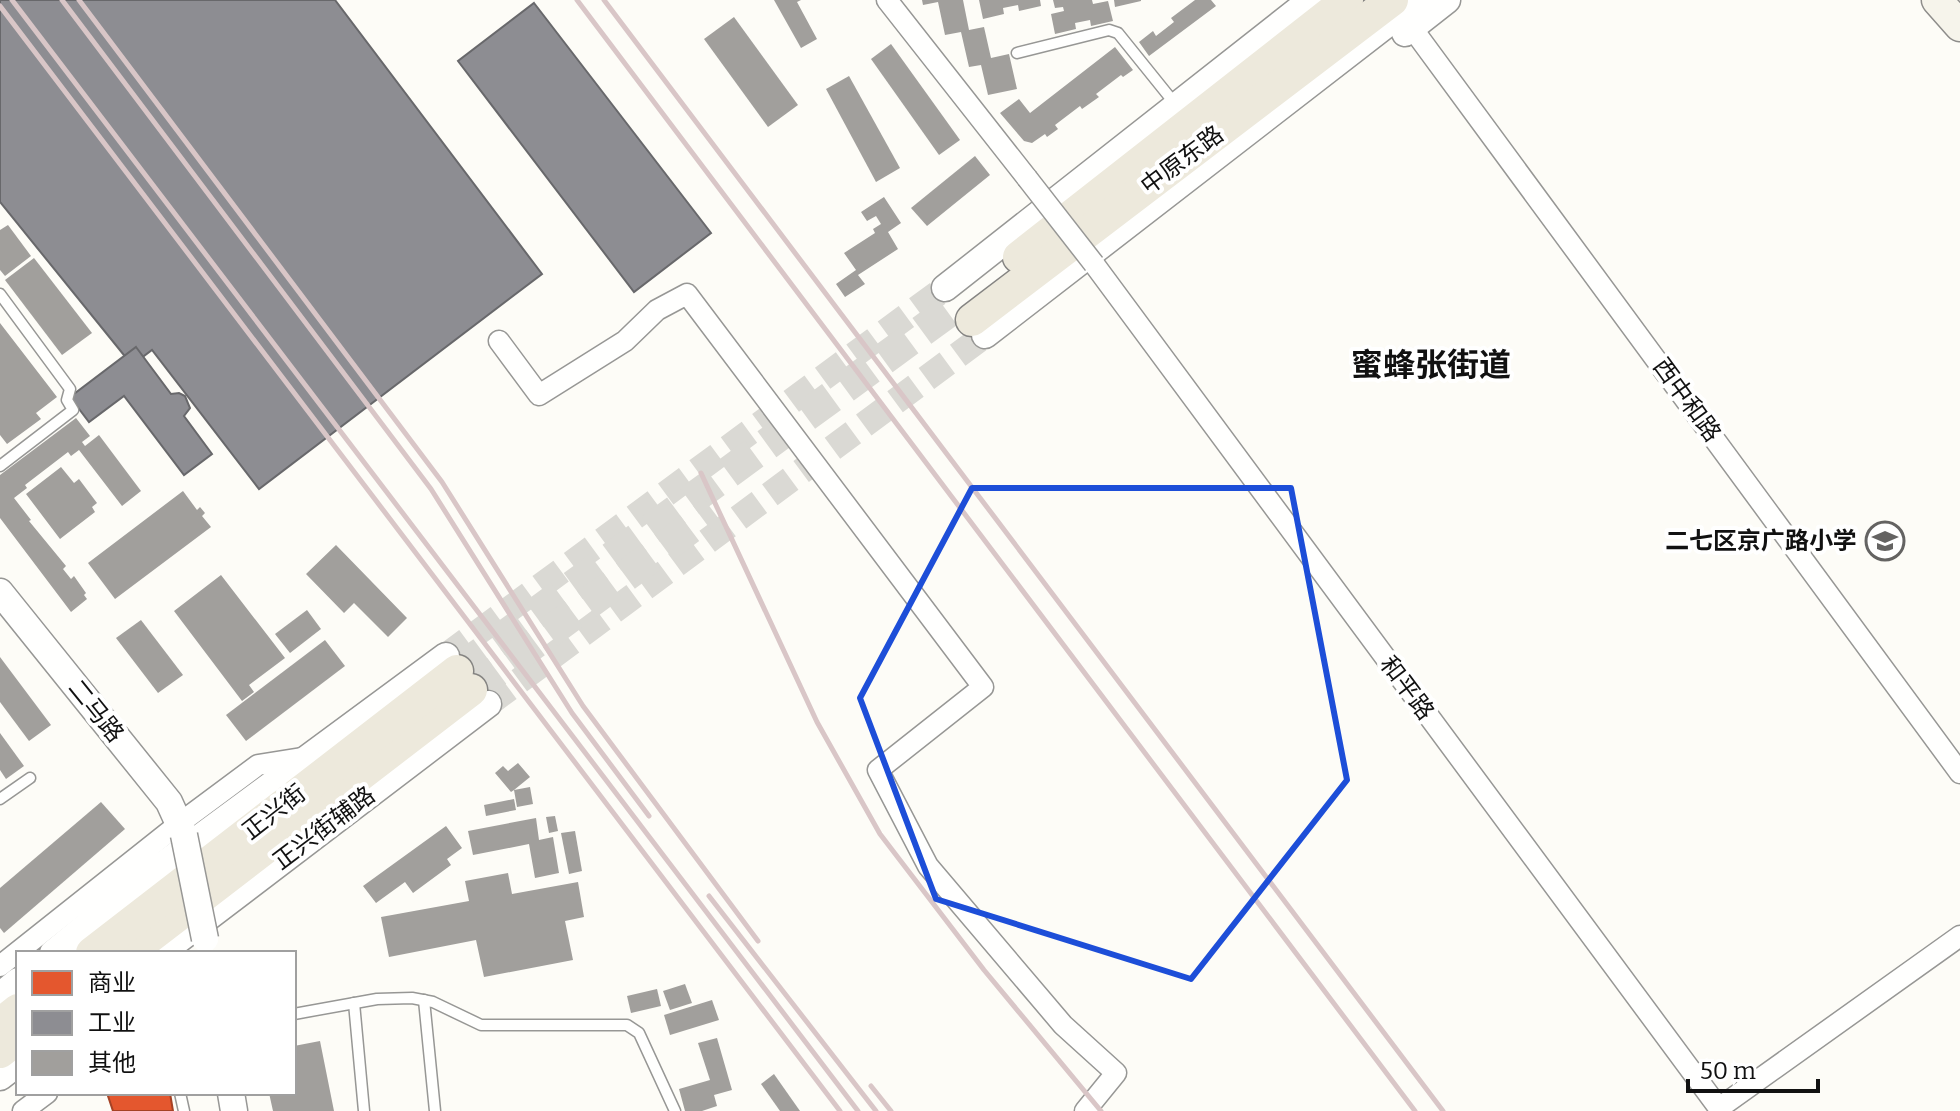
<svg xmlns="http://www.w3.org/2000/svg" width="1960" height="1111" font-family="Bitter,'Noto Sans SC',serif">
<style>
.shops{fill:#e4572e;stroke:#a54225;stroke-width:2}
.industry{fill:#8d8d92;stroke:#68686b;stroke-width:2}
.building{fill:#a19f9c}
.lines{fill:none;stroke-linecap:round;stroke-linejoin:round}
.tertiary-tunnel{stroke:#dad9d4;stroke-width:26;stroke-dasharray:26 13;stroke-linecap:butt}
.primary-tunnel{stroke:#dad9d4;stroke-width:32;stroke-dasharray:32 16;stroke-linecap:butt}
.service-casing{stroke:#979795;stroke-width:13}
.minor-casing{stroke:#979795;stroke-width:23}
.tertiary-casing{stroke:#979795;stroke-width:29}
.secondary-casing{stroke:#8e8d8b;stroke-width:33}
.primary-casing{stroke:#858482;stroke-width:35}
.service{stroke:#fffffe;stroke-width:10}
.minor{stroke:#fffffe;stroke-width:20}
.tertiary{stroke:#fffffe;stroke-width:26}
.secondary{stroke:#f6f4eb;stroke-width:30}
.primary{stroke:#ede9dc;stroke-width:32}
.rail{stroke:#d9c6c7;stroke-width:5}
.minor-bridge-casing{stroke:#979795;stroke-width:23;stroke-linecap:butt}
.tertiary-bridge-casing{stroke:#979795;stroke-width:29;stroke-linecap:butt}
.minor-bridge{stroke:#fffffe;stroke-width:20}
.tertiary-bridge{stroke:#fffffe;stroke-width:26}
.marked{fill:none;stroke:#1d4ed8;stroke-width:6;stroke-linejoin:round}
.labels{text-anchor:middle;stroke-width:8;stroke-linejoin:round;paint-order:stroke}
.street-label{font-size:24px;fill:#111;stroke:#fff}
.poi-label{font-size:24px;font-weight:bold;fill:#111;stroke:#fff;text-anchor:end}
.district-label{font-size:32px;font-weight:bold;fill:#111;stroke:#fff}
</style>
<rect width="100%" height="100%" fill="#fdfcf7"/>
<!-- shops -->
<path class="shops" d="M107 1093H170L173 1111H113Z"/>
<!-- industry -->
<g class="industry">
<path d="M0 0H335L542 274 259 489 152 350 132 365 0 202Z"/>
<path d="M534 3 711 233 634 292 458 61Z"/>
<path d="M136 347 171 394 179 393 185 396 190 408 184 416 212 454 184 475 124 396 89 422 70 397Z"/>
</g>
<!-- building -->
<g class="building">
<path d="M774 0H801L797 2 817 39 801 48Z"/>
<path d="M922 0H963L969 30 984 27 991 58 1009 54 1017 89 988 95 981 65 969 67 961 32 945 35 938 2 923 5Z"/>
<path d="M979 0H1040L1041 6 1019 11 1018 5 1003 8 1004 14 983 19Z"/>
<path d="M1053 0H1092L1093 4 1108 1 1113 21 1091 26 1090 20 1075 23 1076 29 1055 34 1051 14 1064 11 1063 7 1055 8Z"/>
<path d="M1114 0H1141V1L1115 7Z"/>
<path d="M1195 0H1211L1216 6 1149 56 1139 42 1153 31 1156 36 1174 22 1171 18Z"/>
<path d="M734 17 798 105 768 127 704 39Z"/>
<path d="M891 44 960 140 939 155 871 59Z"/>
<path d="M1115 47 1133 70 1123 77 1121 75 1096 94 1099 97 1082 109 1080 106 1055 125 1058 129 1047 137 1045 134 1032 143 1024 141 1000 113 1019 99 1030 113Z"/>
<path d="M849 76 900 168 876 182 826 89Z"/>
<path d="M975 156 990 175 927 226 911 208Z"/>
<path d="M884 197 901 223 888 232 898 249 858 275 865 284 845 297 836 284 856 270 844 253 875 233 873 229 881 224 876 216 867 221 861 212Z"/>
<path d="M8 225 31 256 5 276 0 270V230Z"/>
<path d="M34 258 92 333 62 355 5 280Z"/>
<path d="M0 323 57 397 36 413 41 419 7 444 0 435Z"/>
<path d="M76 418 90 436 82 442 85 446 99 435 141 491 122 506 79 450 71 456 68 452 25 485 27 488 14 498 31 520 29 521 66 566 63 569 71 579 74 576 86 593 84 595 87 599 71 612 0 518V475Z"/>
<path d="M61 467 74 483 79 479 97 503 92 507 95 512 60 539 26 494Z"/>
<path d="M183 491 197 510 200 507 205 513 202 516 211 527 115 599 88 563Z"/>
<path d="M336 545 407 618 388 637 354 603 344 613 306 574Z"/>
<path d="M221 575 285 658 249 685 254 692 242 701 174 611Z"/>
<path d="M307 610 321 629 290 653 275 634Z"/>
<path d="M141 620 183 675 158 693 116 638Z"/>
<path d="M325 640 345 666 246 741 226 715Z"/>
<path d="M0 657 51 725 29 741 0 702Z"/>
<path d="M0 733 24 766 6 779 0 770Z"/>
<path d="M518 763 530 777 514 790 530 787 533 804 517 807 514 790 511 792 495 773 503 766 508 771Z"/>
<path d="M514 799 516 810 486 816 484 805Z"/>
<path d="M101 802 125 829 4 933 0 928V888Z"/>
<path d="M555 816 558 831 549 833 546 817Z"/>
<path d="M536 818 539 840 553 837 559 873 535 878 529 844 473 855 468 831Z"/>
<path d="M446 826 462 848 447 859 451 865 413 893 405 882 376 903 363 886Z"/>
<path d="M575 831 582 871 569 874 561 833Z"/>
<path d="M508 873 512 894 578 882 584 917 565 921 573 960 484 977 476 940 389 957 381 917 469 901 465 881Z"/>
<path d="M685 984 692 1003 670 1010 663 991Z"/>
<path d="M657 989 661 1006 631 1013 627 996Z"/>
<path d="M712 1000 719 1020 670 1035 664 1015Z"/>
<path d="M717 1038 732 1090 714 1095 717 1106 702 1111H685L679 1089 710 1080 698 1043Z"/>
<path d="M320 1041 334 1111H273L269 1093H294V1046Z"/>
<path d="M774 1074 800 1111H780L761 1084Z"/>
</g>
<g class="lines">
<!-- tertiary-tunnel -->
<g class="tertiary-tunnel">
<path d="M446 656 945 288"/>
<path d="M488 704 985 335"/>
</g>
<!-- primary-tunnel -->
<g class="primary-tunnel">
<path d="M457 671 960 303"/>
<path d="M471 690 713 511"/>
</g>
<!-- service casing -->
<g class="service-casing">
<g id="service">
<path d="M1017 53 1109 30 1118 33 1176 105"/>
<path d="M0 294 70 389 67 400 73 410 0 466"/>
<path d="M0 799 30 778"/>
<path d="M424 1000 435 1111"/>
<path d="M354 1003 364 1111"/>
<path d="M294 1014 377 999 412 998 433 1002 481 1025H627L639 1033 675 1111"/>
<path d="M180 1093 184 1111"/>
</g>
</g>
<!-- minor casing -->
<g class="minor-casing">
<g id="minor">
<path d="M887 0 1027 178"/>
<path d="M1412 28 1960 773"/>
<path d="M1094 264 1721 1111"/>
<path d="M499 341 539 395 625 341 657 310 687 294 983 687 878 770 928 866 1063 1025 1116 1073 1085 1111"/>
<path d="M0 966 180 823 258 765 308 757"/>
<path d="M1719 1108 1960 936"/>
<path d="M23 1111 47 1093"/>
</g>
</g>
<!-- tertiary casing -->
<g class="tertiary-casing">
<g id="tertiary">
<path d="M1405 33 1447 0"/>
<path d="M945 288 1311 0"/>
<path d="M985 335 1418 0"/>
<path d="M0 592 169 802 184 835"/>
<path d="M53 953 141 881 446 656"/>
<path d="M161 953 488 704"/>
<path d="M0 996 18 981"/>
<path d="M0 1077 18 1063"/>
<path d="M231 1093 234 1111"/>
</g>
</g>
<!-- secondary casing -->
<g class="secondary-casing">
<path id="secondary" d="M1937 0 1960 26"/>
</g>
<!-- primary casing -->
<g class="primary-casing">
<g id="primary">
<path d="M1019 257 1347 0"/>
<path d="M972 320 1392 0"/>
<path d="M134 949 471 690"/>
<path d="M92 953 457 671"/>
<path d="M0 1024 18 1010"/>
<path d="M0 1052 18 1038"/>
</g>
</g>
<!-- service -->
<use href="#service" class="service"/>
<!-- minor -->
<use href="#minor" class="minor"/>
<!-- tertiary -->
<use href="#tertiary" class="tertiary"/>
<!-- secondary -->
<use href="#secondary" class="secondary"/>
<!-- primary -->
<use href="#primary" class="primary"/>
<!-- rail -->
<g class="rail">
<path d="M12 0 858 1111"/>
<path d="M62 0 431 489 572 713 649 816"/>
<path d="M79 0 442 482 583 706 758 941"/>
<path d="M577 0 1415 1111"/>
<path d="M604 0 1443 1111"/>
<path d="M0 6 840 1111"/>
<path d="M701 473 817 722 880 834 984 970 1101 1111"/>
<path d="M709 896 876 1111"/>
<path d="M871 1086 891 1111"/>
</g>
<!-- minor-bridge casing -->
<g class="minor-bridge-casing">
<path id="minor-bridge" d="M1027 178 1094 264"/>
</g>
<!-- tertiary-bridge casing -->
<g class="tertiary-bridge-casing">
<path id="tertiary-bridge" d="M184 835 205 939"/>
</g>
<!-- minor-bridge -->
<use href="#minor-bridge" class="minor-bridge"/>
<!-- tertiary-bridge -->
<use href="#tertiary-bridge" class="tertiary-bridge"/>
</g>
<!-- marked area -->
<path class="marked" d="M972 488H1291L1347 780 1191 979 936 899 860 698Z"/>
<!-- icons -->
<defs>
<g id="school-ring" transform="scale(2)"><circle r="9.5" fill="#fff" stroke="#646362" stroke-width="1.5"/><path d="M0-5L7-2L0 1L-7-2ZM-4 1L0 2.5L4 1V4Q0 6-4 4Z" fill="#646362"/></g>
</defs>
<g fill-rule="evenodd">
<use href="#school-ring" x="1885" y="541"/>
</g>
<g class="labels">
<!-- street labels -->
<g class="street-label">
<text transform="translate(1182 160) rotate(-37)" y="8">中原东路</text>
<text transform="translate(1687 400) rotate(54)" y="8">西中和路</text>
<text transform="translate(1407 688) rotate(53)" y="8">和平路</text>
<text transform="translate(96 711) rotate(51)" y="8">二马路</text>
<text transform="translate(274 812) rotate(-38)" y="8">正兴街</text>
<text transform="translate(324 828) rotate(-37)" y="8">正兴街辅路</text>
</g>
<!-- poi labels -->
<g class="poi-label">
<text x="1857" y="549">二七区京广路小学</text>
</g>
<!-- district labels -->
<g class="district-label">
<text x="1431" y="376">蜜蜂张街道</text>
</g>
</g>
<!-- legend -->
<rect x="16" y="951" width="280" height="144" fill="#ffffff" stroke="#a0a0a0" stroke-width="2"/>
<rect x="32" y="971" width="40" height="24" fill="#e4572e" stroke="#a0a0a0" stroke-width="2"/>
<text x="88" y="991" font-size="24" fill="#111111">商业</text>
<rect x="32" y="1011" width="40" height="24" fill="#8d8d92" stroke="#a0a0a0" stroke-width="2"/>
<text x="88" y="1031" font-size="24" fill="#111111">工业</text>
<rect x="32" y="1051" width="40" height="24" fill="#a19f9c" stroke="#a0a0a0" stroke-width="2"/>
<text x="88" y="1071" font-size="24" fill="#111111">其他</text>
<!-- scale -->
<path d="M1688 1079v12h130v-12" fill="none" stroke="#111111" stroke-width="4"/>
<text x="1700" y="1079" font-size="24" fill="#111111" stroke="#ffffff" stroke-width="6" paint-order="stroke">50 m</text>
</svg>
